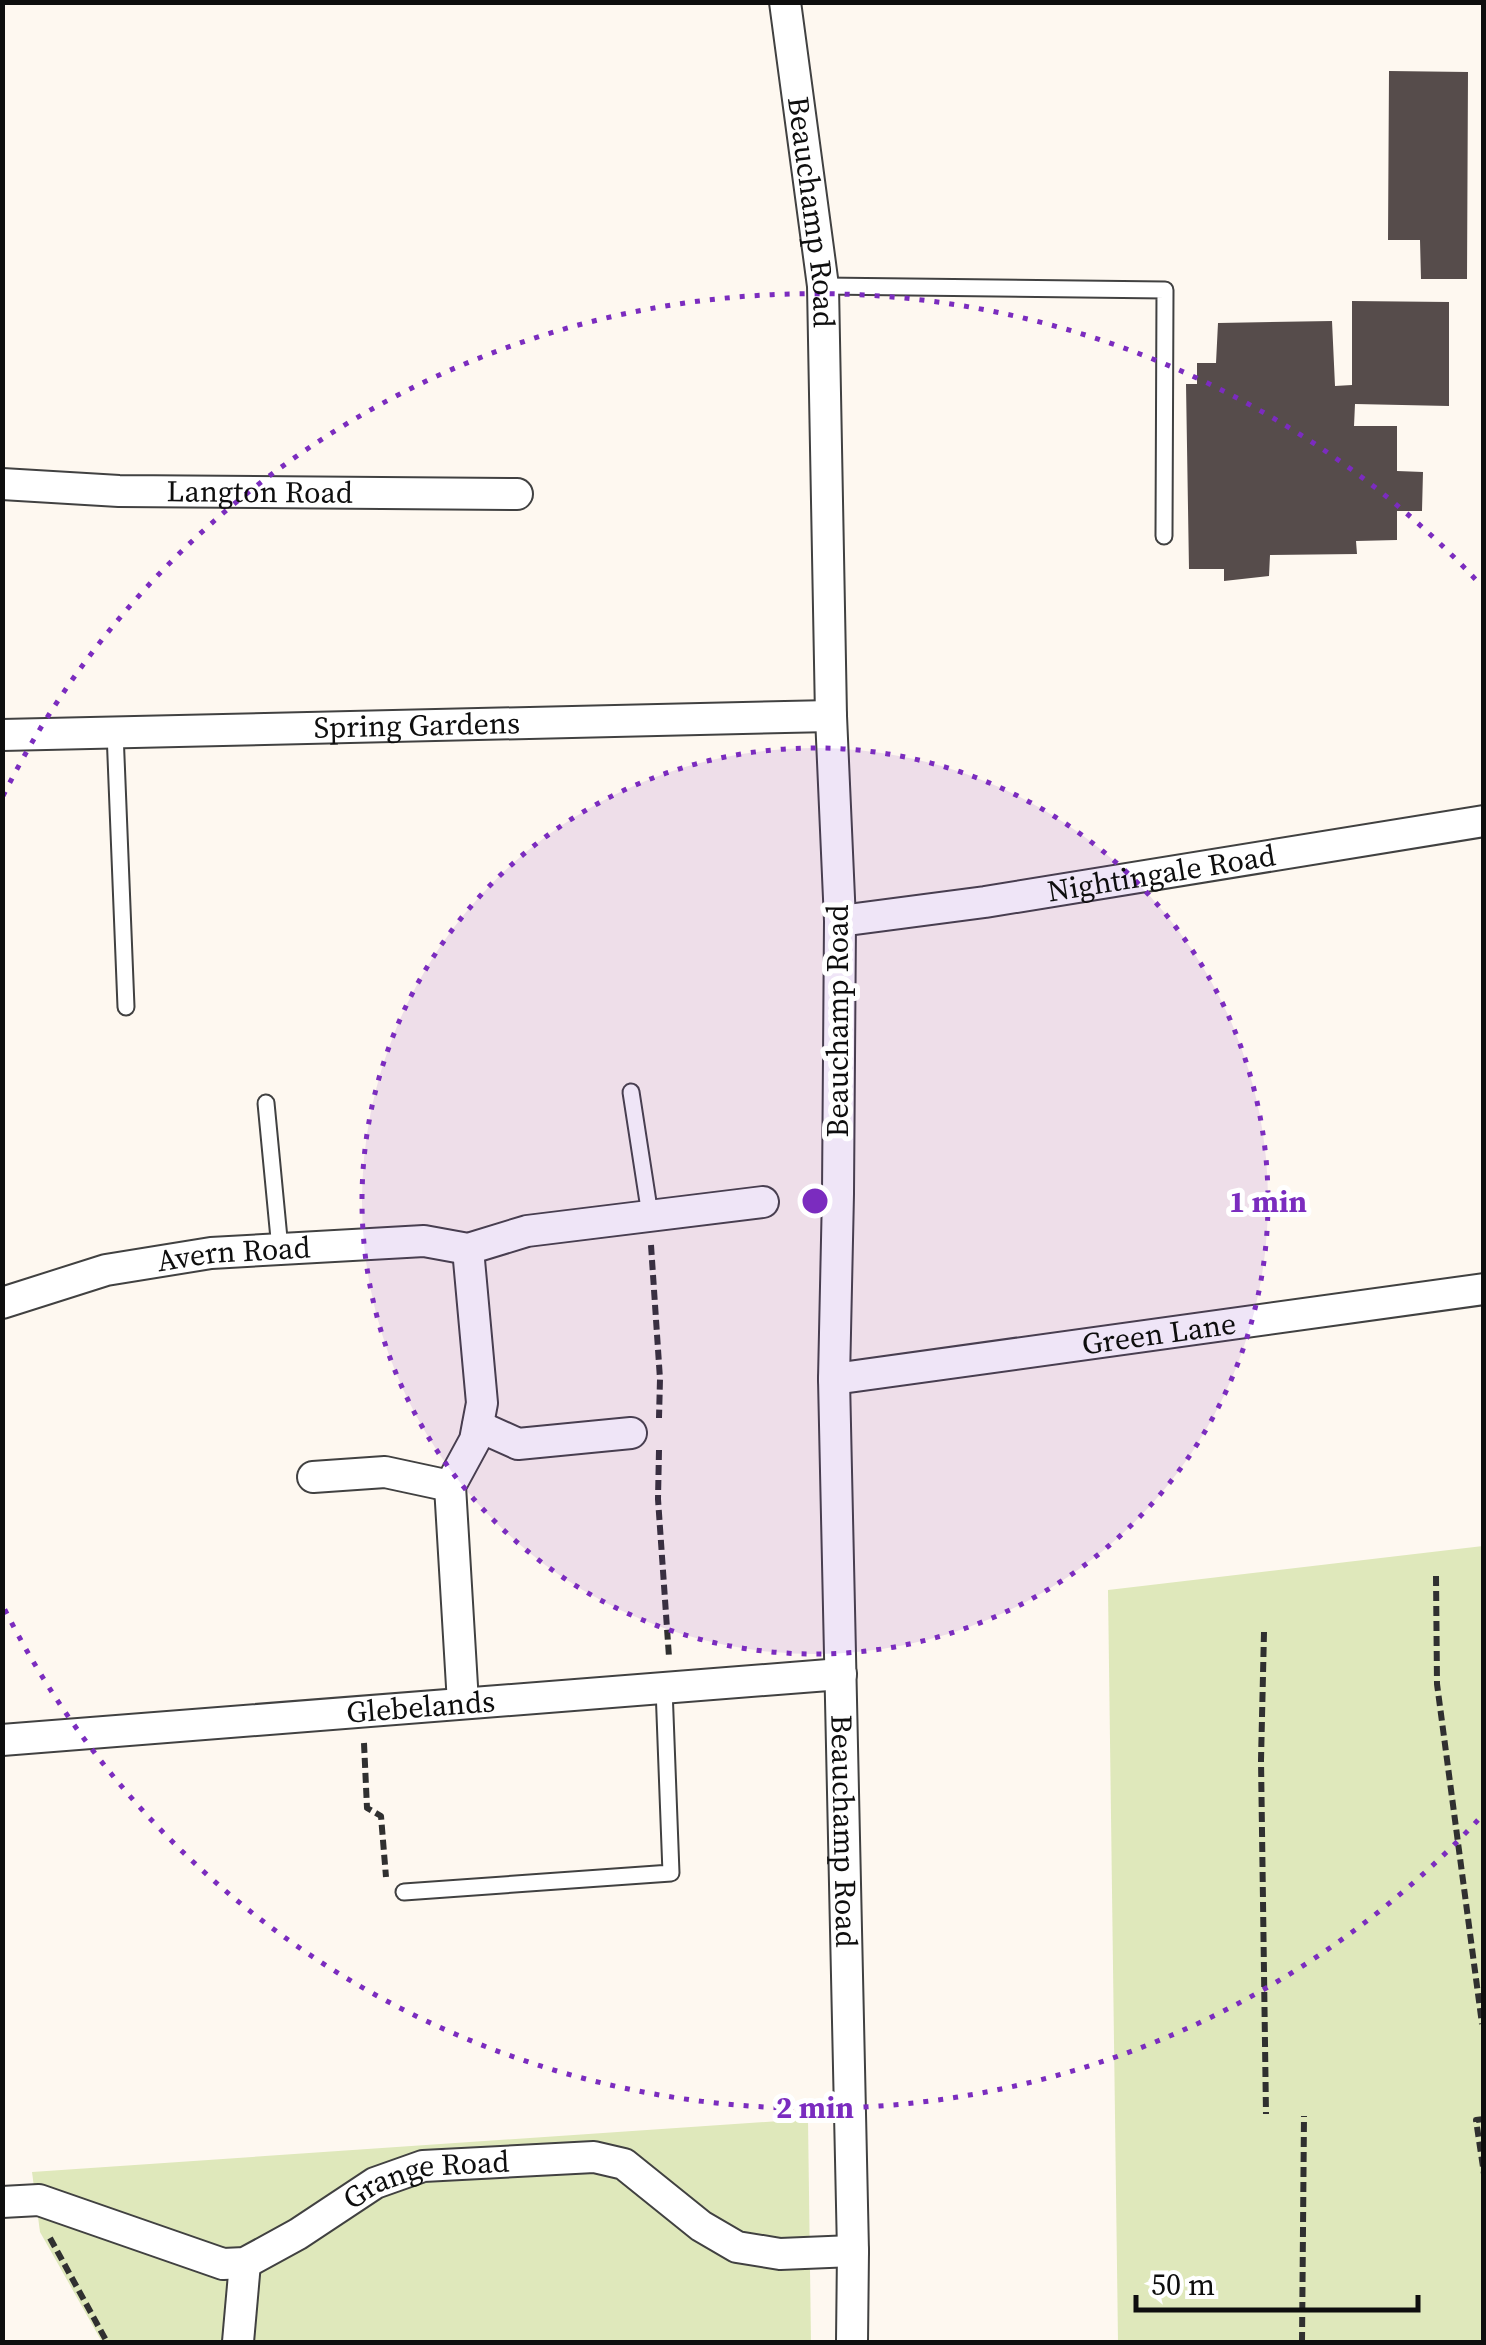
<svg xmlns="http://www.w3.org/2000/svg" width="1486" height="2345" font-family="'Source Serif 4',serif">
<style>
.green{fill:#dfe8bb}
.building{fill:#564c4b}
.lines{fill:none;stroke-linecap:round;stroke-linejoin:round}
.service-casing{stroke:#414141;stroke-width:19}
.minor-casing{stroke:#414141;stroke-width:34}
.path{stroke:#303030;stroke-width:6;stroke-dasharray:10 5;stroke-linecap:butt}
.service{stroke:#fff;stroke-width:15}
.minor{stroke:#fff;stroke-width:30}
.ring{fill:none;stroke:#7b2cbf;stroke-width:5;stroke-dasharray:5 10}
.labels{text-anchor:middle;stroke-width:10;stroke-linejoin:round;paint-order:stroke}
.street-label{font-size:30px;fill:#0e0e0e;stroke:#fff}
.centre{fill:#7b2cbf;stroke:#fff;stroke-width:5}
.ring-label{font-size:30px;text-anchor:middle;font-weight:bold;fill:#7b2cbf;stroke:#fff;stroke-width:10;stroke-linejoin:round;paint-order:stroke}
</style>
<rect width="100%" height="100%" fill="#fef8f0"/>
<!-- green -->
<g class="green">
<path d="M1483 1546V2342H1118L1108 1590Z"/>
<path d="M808 2119 811 2342H102L40 2232 32 2172Z"/>
</g>
<!-- building -->
<g class="building">
<path d="M1389 71 1468 72 1467 279H1421L1420 240H1388Z"/>
<path d="M1352 301 1449 302V406L1355 404 1354 426H1397V471L1423 472 1422 511H1397V540L1356 541 1357 554 1270 555 1269 576 1224 581V569H1189L1186 384H1197V363H1216L1218 323 1332 321 1335 386 1352 385Z"/>
</g>
<g class="lines">
<!-- service casing -->
<g class="service-casing">
<g id="service">
<path d="M823 286 1165 290 1164 536"/>
<path d="M115 732 126 1007"/>
<path d="M631 1092 650 1215"/>
<path d="M266 1103 280 1249"/>
<path d="M404 1892 671 1873 664 1688"/>
</g>
</g>
<!-- minor casing -->
<g class="minor-casing">
<g id="minor">
<path id="s1" d="M785 2 823 286 831 716 840 921 838 1194 834 1379 853 2251 852 2342"/>
<path id="s2" d="M2 484 119 491 517 494"/>
<path id="s3" d="M2 735 831 716"/>
<path id="s4" d="M840 921 985 902 1484 821"/>
<path id="s5" d="M2 1303 106 1270 211 1253 424 1241 468 1249 527 1231 763 1202"/>
<path id="s6" d="M834 1379 1484 1289"/>
<path d="M478 1426 518 1444 631 1433"/>
<path d="M313 1477 385 1472 450 1486"/>
<path d="M463 1703 450 1486 475 1440 482 1403 468 1249"/>
<path id="s7" d="M2 1740 841 1674"/>
<path id="s8" d="M2 2202 39 2200 223 2264 245 2263 298 2234 375 2183 423 2166 594 2157 624 2164 701 2226 737 2247 780 2254 853 2251"/>
<path d="M238 2342 245 2263"/>
</g>
</g>
<!-- path -->
<g class="path">
<path d="M651 1245 660 1379 659 1418"/>
<path d="M659 1450 658 1499 669 1657"/>
<path d="M1436 1576 1437 1684 1482 2024"/>
<path d="M1264 1632 1261 1760 1266 2114"/>
<path d="M364 1743 367 1808 381 1816 386 1877"/>
<path d="M1484 2119 1476 2120 1484 2174"/>
<path d="M50 2238 107 2342"/>
<path d="M1302 2342 1304 2116"/>
</g>
<!-- service -->
<use href="#service" class="service"/>
<!-- minor -->
<use href="#minor" class="minor"/>
</g>
<!-- distance rings -->
<circle cx="815" cy="1201" r="453" fill="#7b2cbf" fill-opacity=".12"/>
<g class="ring">
<circle cx="815" cy="1201" r="453"/>
<path d="M1478 1820A907 907 0 0 1 3 1606M3 796A907 907 0 0 1 1478 582"/>
</g>
<g class="labels">
<!-- street labels -->
<g class="street-label">
<text dy="10" stroke="none"><textPath href="#s1" startOffset="212">Beauchamp Road</textPath></text>
<text dy="10" stroke="none"><textPath href="#s2" startOffset="258">Langton Road</textPath></text>
<text dy="10" stroke="none"><textPath href="#s3" startOffset="415">Spring Gardens</textPath></text>
<text dy="10" stroke="none"><textPath href="#s4" startOffset="325">Nightingale Road</textPath></text>
<text transform="translate(838 1021) rotate(-90)" y="10">Beauchamp Road</text>
<text dy="10" stroke="none"><textPath href="#s5" startOffset="238">Avern Road</textPath></text>
<text dy="10" stroke="none"><textPath href="#s6" startOffset="328">Green Lane</textPath></text>
<text dy="10" stroke="none"><textPath href="#s7" startOffset="420">Glebelands</textPath></text>
<text dy="10" stroke="none"><textPath href="#s1" startOffset="1832">Beauchamp Road</textPath></text>
<text dy="10" stroke="none"><textPath href="#s8" startOffset="458">Grange Road</textPath></text>
</g>
</g>
<circle cx="815" cy="1201" r="15" class="centre"/>
<g class="ring-label">
<text x="1268" y="1212">1 min</text>
<text x="815" y="2118">2 min</text>
</g>
<!-- border -->
<rect width="1486" height="2345" fill="none" stroke="#0e0e0e" stroke-width="10"/>
<!-- scale -->
<path d="M1136 2295v15h282v-15" fill="none" stroke="#0e0e0e" stroke-width="5"/>
<text x="1151" y="2295" font-size="30" fill="#0e0e0e" stroke="#ffffff" stroke-width="8" paint-order="stroke">50 m</text>
</svg>
